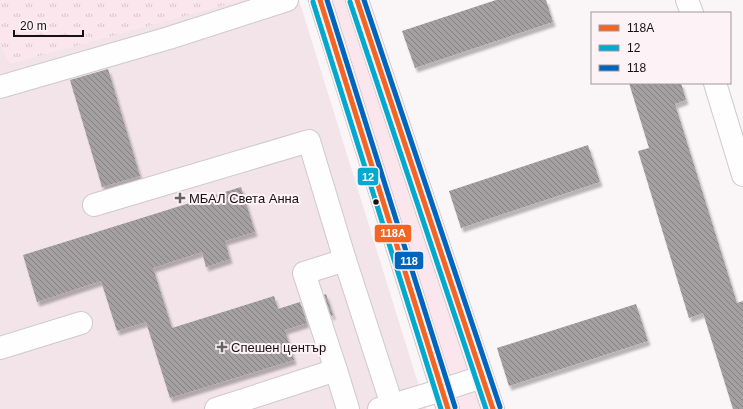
<svg xmlns="http://www.w3.org/2000/svg" width="743" height="409" font-family="Arial,sans-serif">
<style>
.built{fill:#f2e4e9}
.green{fill:#fce6ee}
.park{fill:url(#park-tufts)}
.building{fill:url(#building-back-hatch);filter:url(#shadow)}
.lines{fill:none;stroke-linecap:round;stroke-linejoin:round}
.minor-casing{stroke:#cfc9cb;stroke-width:24}
.major-casing{stroke:#cfc9cb;stroke-width:24}
.minor{stroke:#fefefe;stroke-width:22}
.major{stroke:#fefefe;stroke-width:22}
.bus-1-casing{stroke:#fdf2f6;stroke-width:8}
.bus-2-casing{stroke:#fdf2f6;stroke-width:8}
.bus-3-casing{stroke:#fdf2f6;stroke-width:8}
.bus-1{stroke:#f26522;stroke-width:5}
.bus-2{stroke:#00a9ce;stroke-width:5}
.bus-3{stroke:#0065bd;stroke-width:5}
.poi-dot{fill:#666163;stroke:#fdf2f6;stroke-width:1.5}
.bus-dot{fill:#171113;stroke:#fdf2f6;stroke-width:1.5}
.labels{text-anchor:middle;stroke-width:4;stroke-linejoin:round;paint-order:stroke}
.poi-label{font-size:13px;fill:#171113;stroke:#fdf2f6;text-anchor:start}
.line-badge{stroke:#fdf2f6;stroke-width:1.5}
.badge-label{font-size:11px;text-anchor:middle;font-weight:bold;fill:#fff}
</style>
<defs>
<pattern id="park-tufts" width="24" height="20" patternUnits="userSpaceOnUse"><rect width="24" height="20" fill="#fce6ee"/><path d="M3 7l-1-3M5 7V3M7 7l1-3M15 17l-1-3M17 17v-4M19 17l1-3" fill="none" stroke="#d7c4cb"/></pattern>
<pattern id="building-back-hatch" width="6" height="6" patternUnits="userSpaceOnUse"><rect width="6" height="6" fill="#a49fa1"/><path d="M-1 5l2 2M0 0l6 6M5-1l2 2" fill="none" stroke="#858082"/></pattern>
<filter id="shadow"><feDropShadow dx="2.5" dy="4.5" stdDeviation="1" flood-color="#0004"/></filter>
</defs>
<rect width="100%" height="100%" fill="#faf5f7"/>
<!-- built -->
<path class="built" d="M0 0H299L426 409H0Z"/>
<!-- green -->
<path class="green" d="M320 0H357L492 409H448Z"/>
<!-- park -->
<path class="park" d="M0 0H243L10 64 0 45Z"/>
<!-- building -->
<g class="building">
<path d="M496 0H546L553 22 415 68 402 31Z"/>
<path d="M108 69 140 176 102 187 70 80Z"/>
<path d="M629 83H681L686 100 675 104 737 303 743 301V409H733L703 313 689 318 638 151 649 148Z"/>
<path d="M588 145 600 182 461 228 449 191Z"/>
<path d="M241 187 255 232 225 241 230 259 206 267 202 252 153 268 172 328 274 296 278 309 300 302 307 323 285 330 294 360 170 398 146 322 117 331 101 281 37 302 23 255Z"/>
<path d="M326 294 333 315 331 316 324 295Z"/>
<path d="M636 304 648 341 509 386 497 348Z"/>
</g>
<g class="lines">
<!-- minor casing -->
<g class="minor-casing">
<g id="minor">
<path d="M687 0 692 13"/>
<path d="M715 83 743 175"/>
<path d="M0 87 169 38 287 0"/>
<path d="M94 205 309 141 345 260"/>
<path d="M0 348 81 323"/>
<path d="M336 370 304 273 345 260 392 405"/>
<path d="M216 409 336 370 348 409"/>
<path d="M379 409 442 390"/>
</g>
</g>
<!-- major casing -->
<g class="major-casing">
<g id="major">
<path d="M320 0 448 409"/>
<path d="M357 0 493 409"/>
<path d="M442 390 482 377"/>
</g>
</g>
<!-- minor -->
<use href="#minor" class="minor"/>
<!-- major -->
<use href="#major" class="major"/>
<!-- bus-1 casing -->
<g class="bus-1-casing">
<g id="bus-1">
<path d="M320 0 448 409"/>
<path d="M357 0 493 409"/>
</g>
</g>
<!-- bus-2 casing -->
<g class="bus-2-casing">
<g id="bus-2">
<path d="M313 2 441 409"/>
<path d="M350 2 486 409"/>
</g>
</g>
<!-- bus-3 casing -->
<g class="bus-3-casing">
<g id="bus-3">
<path d="M327 0 455 407"/>
<path d="M364 0 500 407"/>
</g>
</g>
<!-- bus-1 -->
<use href="#bus-1" class="bus-1"/>
<!-- bus-2 -->
<use href="#bus-2" class="bus-2"/>
<!-- bus-3 -->
<use href="#bus-3" class="bus-3"/>
</g>
<!-- markers -->
<g class="poi-dot">
<path d="M178 192h4v4h4v4h-4v4h-4v-4h-4v-4h4z"/>
<path d="M220 341h4v4h4v4h-4v4h-4v-4h-4v-4h4z"/>
</g>
<circle class="bus-dot" cx="376" cy="202" r="3.5"/>
<g class="labels">
<!-- poi labels -->
<g class="poi-label">
<text x="189" y="203">МБАЛ Света Анна</text>
<text x="231" y="352">Спешен център</text>
</g>
</g>
<g class="line-badge">
<rect x="357" y="167" width="22" height="19" rx="4" fill="#00a9ce"/>
<rect x="374" y="224" width="38" height="19" rx="4" fill="#f26522"/>
<rect x="394" y="251" width="30" height="19" rx="4" fill="#0065bd"/>
</g>
<g class="badge-label">
<text x="368" y="181">12</text>
<text x="393" y="237">118А</text>
<text x="409" y="265">118</text>
</g>
<!-- legend -->
<rect x="591" y="12" width="140" height="72" fill="#fdf2f6" stroke="#a1989b"/>
<rect x="599" y="25" width="20" height="6" fill="#f26522" stroke="#a1989b"/>
<text x="627" y="32" font-size="12" fill="#171113">118А</text>
<rect x="599" y="45" width="20" height="6" fill="#00a9ce" stroke="#a1989b"/>
<text x="627" y="52" font-size="12" fill="#171113">12</text>
<rect x="599" y="65" width="20" height="6" fill="#0065bd" stroke="#a1989b"/>
<text x="627" y="72" font-size="12" fill="#171113">118</text>
<!-- scale -->
<path d="M14 30v6h69v-6" fill="none" stroke="#171113" stroke-width="2"/>
<text x="20" y="30" font-size="12" fill="#171113" stroke="#fdf2f6" stroke-width="3" paint-order="stroke">20 m</text>
</svg>
